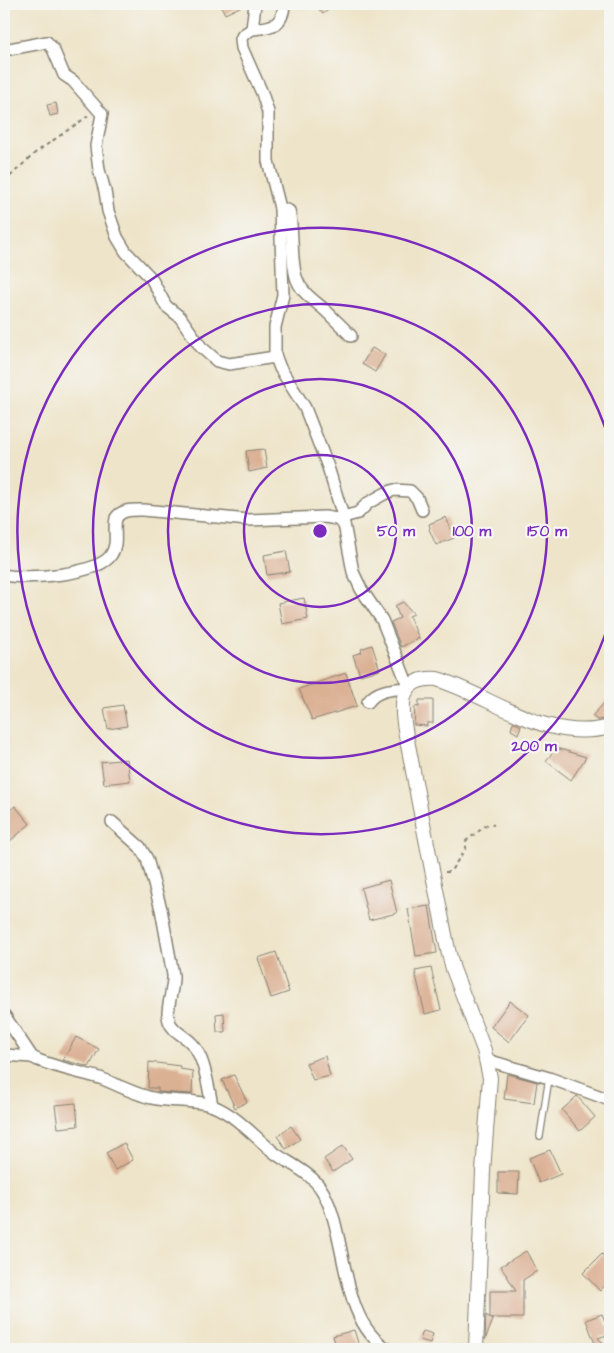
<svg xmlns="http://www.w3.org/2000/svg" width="614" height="1353" font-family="'Architects Daughter',sans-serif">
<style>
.building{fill:#dbb194}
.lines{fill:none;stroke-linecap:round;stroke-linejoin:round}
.service-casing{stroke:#858072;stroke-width:8}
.minor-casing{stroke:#858072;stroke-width:14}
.tertiary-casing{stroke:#858072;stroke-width:16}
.path{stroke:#858072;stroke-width:2;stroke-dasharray:4 4;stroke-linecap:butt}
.service{stroke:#fff;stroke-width:5.5}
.minor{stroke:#fff;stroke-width:11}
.tertiary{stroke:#fff;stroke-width:14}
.ring{fill:none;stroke:#7b2cbf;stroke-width:2.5}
.centre{fill:#7b2cbf;stroke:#f6f6f2;stroke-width:2.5}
.ring-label{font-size:15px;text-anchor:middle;font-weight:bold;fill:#7b2cbf;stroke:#f6f6f2;stroke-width:4.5;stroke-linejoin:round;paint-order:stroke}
</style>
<rect width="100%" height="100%" fill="#f6f6f2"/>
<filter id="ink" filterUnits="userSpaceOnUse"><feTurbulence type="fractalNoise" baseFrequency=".02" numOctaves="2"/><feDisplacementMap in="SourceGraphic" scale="10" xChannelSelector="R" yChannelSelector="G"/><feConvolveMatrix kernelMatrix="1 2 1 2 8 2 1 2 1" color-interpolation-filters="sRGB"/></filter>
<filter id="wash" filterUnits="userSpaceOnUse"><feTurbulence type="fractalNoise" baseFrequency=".0096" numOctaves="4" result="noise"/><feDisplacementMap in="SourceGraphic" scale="20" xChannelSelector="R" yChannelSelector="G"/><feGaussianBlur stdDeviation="1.12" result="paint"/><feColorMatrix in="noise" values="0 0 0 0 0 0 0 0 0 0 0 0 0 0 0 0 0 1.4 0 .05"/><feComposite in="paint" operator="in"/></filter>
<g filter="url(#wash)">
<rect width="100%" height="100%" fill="#eee4c9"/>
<g id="blocks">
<!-- building -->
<g class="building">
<path d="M220 4H246L225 14Z"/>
<path d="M315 4H336L323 14Z"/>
<path d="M56 103 58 114 50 116 47 105Z"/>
<path d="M372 348 385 355 375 372 362 364Z"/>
<path d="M264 449 267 468 249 472 246 451Z"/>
<path d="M446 517 454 538 436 545 429 529 430 528 429 524Z"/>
<path d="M286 551 290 572 267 575 264 555Z"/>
<path d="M304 598 308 619 282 624 278 603Z"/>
<path d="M403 602 414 614 409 616 419 638 401 647 391 622 400 618 395 606Z"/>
<path d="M372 645 380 670 360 675 353 655 362 652 361 649Z"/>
<path d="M346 673 357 706 312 720 299 689Z"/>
<path d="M610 697V718L597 720 592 716Z"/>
<path d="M419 700H433V723H427V726L414 725 415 706 419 707Z"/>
<path d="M123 705 127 726 108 729 104 708Z"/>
<path d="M513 722 521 726 518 734 511 730Z"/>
<path d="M556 748 586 757 571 780 546 761Z"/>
<path d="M127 759 130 781 104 784 101 762Z"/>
<path d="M15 806 30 824 10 841 4 834V815Z"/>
<path d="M389 880 397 913 369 920 361 888Z"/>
<path d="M429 906 437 953 416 956 408 909Z"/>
<path d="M276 952 289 992 271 998 258 958Z"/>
<path d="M431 968 441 1010 425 1014 415 971Z"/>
<path d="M510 1001 529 1015 509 1042 491 1027Z"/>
<path d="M224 1013 225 1032H217L216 1014Z"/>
<path d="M76 1037 99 1049 89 1067 63 1060Z"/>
<path d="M325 1056 330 1076 313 1080 306 1063Z"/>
<path d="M149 1062 180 1066V1069L193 1071 192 1094 158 1092V1088H148Z"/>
<path d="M507 1074 537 1082 534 1103 504 1099Z"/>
<path d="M234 1075 247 1102 235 1108 222 1080Z"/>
<path d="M577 1096 595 1117 580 1131 562 1110Z"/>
<path d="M76 1103 78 1126 58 1128 55 1105Z"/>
<path d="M291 1126 300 1139 286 1149 277 1136Z"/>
<path d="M124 1143 133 1160 115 1170 106 1153Z"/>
<path d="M343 1146 352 1159 333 1172 324 1159Z"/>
<path d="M550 1150 561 1174 539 1183 529 1158Z"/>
<path d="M498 1172H519L518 1194 498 1193Z"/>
<path d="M526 1251 537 1271 523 1280V1318H490L493 1320 485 1340 486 1315 490 1318V1291H516L501 1266Z"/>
<path d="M602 1254 610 1263V1280L600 1291 583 1273Z"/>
<path d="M602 1314 610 1334 598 1338 610 1349H597L586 1320Z"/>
<path d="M354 1330 360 1349H337L333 1336Z"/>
<path d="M423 1331 433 1334 430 1343 420 1340Z"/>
</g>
</g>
</g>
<g filter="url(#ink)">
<use href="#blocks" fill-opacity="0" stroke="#858072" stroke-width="1"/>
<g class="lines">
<!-- service casing -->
<g class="service-casing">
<path id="service" d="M540 1136 549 1078"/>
</g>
<!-- minor casing -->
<g class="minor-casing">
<g id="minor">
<path d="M255 4 252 29 243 35 241 39 242 48 262 93 268 112V161L280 208 283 295 275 327V355L280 368 305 408 328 467 342 513 353 572 361 589 382 620 409 688C394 689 377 689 368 702"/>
<path d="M252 29C270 27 283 27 284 4"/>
<path d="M4 50 47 42 53 49 64 75 73 81 102 114 96 146 99 170 105 191 108 211 117 237 126 252 151 278 166 306 180 317 201 347 217 361 229 364 275 357"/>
<path d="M280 208 289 211C294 233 290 255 296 277 301 293 314 300 326 311 334 319 343 327 351 336"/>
<path d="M343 517 358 513 368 503 384 494 394 490 410 491 417 498 422 510"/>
<path d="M4 575C25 580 98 575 111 555 119 543 113 531 116 518 122 509 133 510 143 510L248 520 325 517 337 519 344 525"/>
<path d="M112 822 140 847 147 859 161 909 173 975C174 989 165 1011 169 1021 173 1033 187 1036 194 1046 205 1061 208 1086 212 1105"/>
<path d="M4 1015 32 1057 38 1060C58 1068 79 1072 100 1078 119 1085 137 1096 157 1099 175 1102 196 1099 213 1106 238 1116 255 1138 276 1154 292 1165 313 1174 323 1192 348 1236 339 1321 388 1349"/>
<path d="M4 1055 32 1057"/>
<path d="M487 1060 549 1078 610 1100"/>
</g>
</g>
<!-- tertiary casing -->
<g class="tertiary-casing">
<path id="tertiary" d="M476 1349 483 1171 490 1078 484 1050 453 969 448 950C435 885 422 820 410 755 407 739 399 709 405 694 410 681 424 678 437 679 494 697 547 744 610 727"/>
</g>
<!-- path -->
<g class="path">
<path d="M4 182 35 153 88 116"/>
<path d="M445 872H450L466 848V841L488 824 494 825"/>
</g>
<!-- service -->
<use href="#service" class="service"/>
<!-- minor -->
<use href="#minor" class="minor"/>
<!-- tertiary -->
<use href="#tertiary" class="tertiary"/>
</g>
</g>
<!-- distance rings -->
<g class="ring">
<circle cx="320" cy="531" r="76"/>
<circle cx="320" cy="531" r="152"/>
<circle cx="320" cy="531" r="227"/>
<path d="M610 620A303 303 0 1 1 610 442"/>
</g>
<circle cx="320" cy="531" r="8" class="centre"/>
<g class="ring-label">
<text x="396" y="536">50 m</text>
<text x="472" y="536">100 m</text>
<text x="547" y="536">150 m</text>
<text x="534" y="751">200 m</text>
</g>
<!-- margin -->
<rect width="614" height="1353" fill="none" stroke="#f6f6f2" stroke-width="20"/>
</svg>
